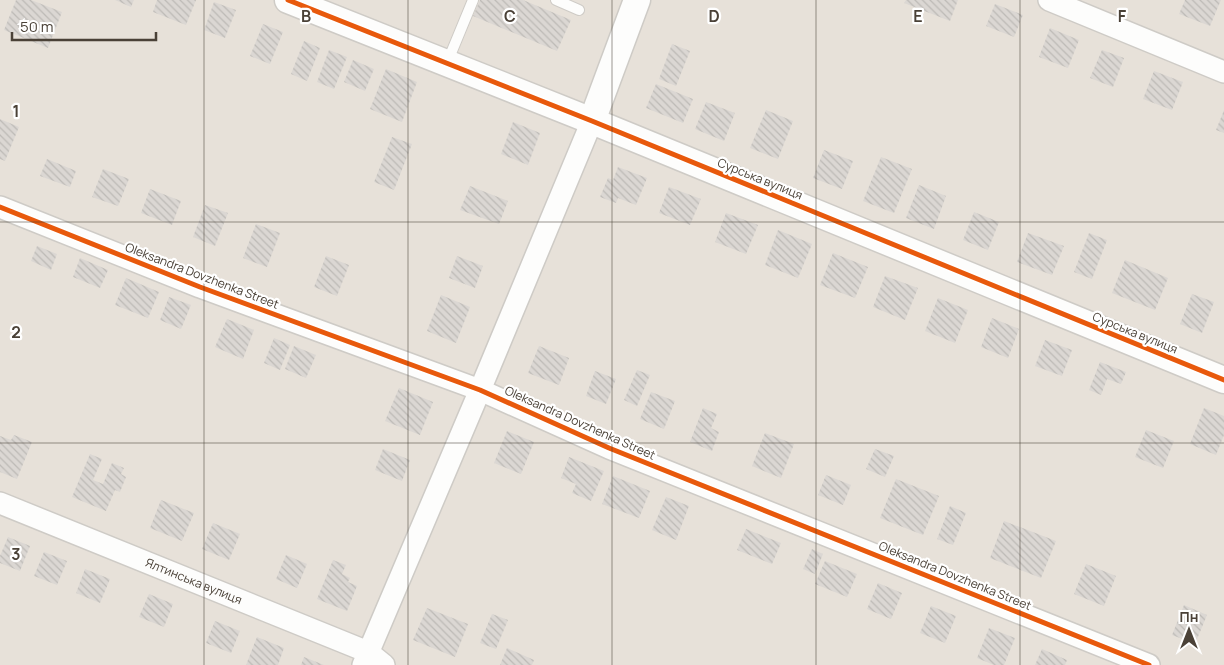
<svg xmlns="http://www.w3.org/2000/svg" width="1224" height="665" font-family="Manrope,sans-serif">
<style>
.residential{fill:#e7e1d9}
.building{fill:url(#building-back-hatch)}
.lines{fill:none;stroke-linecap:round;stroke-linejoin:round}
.service-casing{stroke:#cecbc6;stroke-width:12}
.minor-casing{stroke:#cecbc6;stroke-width:24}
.tertiary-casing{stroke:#cecbc6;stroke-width:29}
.service{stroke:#fdfdfc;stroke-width:10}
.minor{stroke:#fdfdfc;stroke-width:21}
.tertiary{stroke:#fdfdfc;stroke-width:26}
.cycleway-casing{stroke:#fff;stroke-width:8}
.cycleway{stroke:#e8590c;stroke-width:5}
.grid{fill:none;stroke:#4a4137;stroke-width:1;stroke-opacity:0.55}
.labels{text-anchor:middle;stroke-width:4.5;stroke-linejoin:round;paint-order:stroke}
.street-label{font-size:12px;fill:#4a4137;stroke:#fff}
.grid-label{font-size:16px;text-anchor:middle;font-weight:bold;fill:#4a4137;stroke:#fff;stroke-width:4.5;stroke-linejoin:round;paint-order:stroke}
</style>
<defs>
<pattern id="building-back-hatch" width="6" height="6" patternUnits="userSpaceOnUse" patternTransform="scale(1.25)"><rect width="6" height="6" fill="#dbd7d3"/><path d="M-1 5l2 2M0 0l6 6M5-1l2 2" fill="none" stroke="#bdbab6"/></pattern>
</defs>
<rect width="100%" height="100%" fill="#f2f0ec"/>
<!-- residential -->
<rect class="residential" x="0" y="0" width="1224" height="665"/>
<!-- building -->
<g class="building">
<path d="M16 0H31L62 12 48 48 4 30Z"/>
<path d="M115 0H134L131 7Z"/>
<path d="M157 0H196L186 25 153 12Z"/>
<path d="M480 0H523L571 20 557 51 473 16Z"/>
<path d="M906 0H958L950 21 904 3Z"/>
<path d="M1185 0H1221L1210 26 1179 14Z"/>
<path d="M214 2 236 10 225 38 204 30Z"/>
<path d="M995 4 1023 15 1014 37 986 26Z"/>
<path d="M263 24 283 32 270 64 250 56Z"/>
<path d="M1050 28 1079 40 1068 68 1039 57Z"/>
<path d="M304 41 320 48 307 81 291 74Z"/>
<path d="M672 44 690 51 676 86 659 79Z"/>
<path d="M329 50 347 57 334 89 317 82Z"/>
<path d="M1102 50 1124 58 1113 87 1090 78Z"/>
<path d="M353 60 374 69 365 91 344 82Z"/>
<path d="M386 69 417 82 402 122 370 109Z"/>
<path d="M1154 71 1183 82 1172 110 1143 99Z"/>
<path d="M656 84 693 99 683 123 646 108Z"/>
<path d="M706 102 735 113 724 141 695 129Z"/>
<path d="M766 110 793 121 778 159 750 148Z"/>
<path d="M1224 110V133L1216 130Z"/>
<path d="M0 119 19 127 5 161 0 159Z"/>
<path d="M513 122 540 133 528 165 501 154Z"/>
<path d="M392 137 412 144 394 190 374 182Z"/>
<path d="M824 150 853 161 842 189 813 178Z"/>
<path d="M881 157 912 169 894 213 863 201Z"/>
<path d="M47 159 76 171 70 187 40 176Z"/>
<path d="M618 167 647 178 636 205 618 198 616 203 600 197 608 178 613 180Z"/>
<path d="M103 169 129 179 118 206 92 197Z"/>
<path d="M919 185 946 196 934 229 906 218Z"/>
<path d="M470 186 508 201 499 224 460 210Z"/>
<path d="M669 187 701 199 690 225 659 213Z"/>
<path d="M150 189 181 201 172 225 141 213Z"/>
<path d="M205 205 228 213 215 246 193 237Z"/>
<path d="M974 212 999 222 988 250 963 240Z"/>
<path d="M726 213 758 225 746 254 715 242Z"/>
<path d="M256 224 280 233 267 267 243 258Z"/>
<path d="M778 230 812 244 798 278 765 265Z"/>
<path d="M1028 233 1064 246 1052 275 1017 262Z"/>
<path d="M1089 233 1107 240 1092 279 1074 272Z"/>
<path d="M37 246 57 254 51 270 31 261Z"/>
<path d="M833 253 868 267 855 298 820 285Z"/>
<path d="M326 256 349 265 337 296 314 287Z"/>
<path d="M457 256 483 266 475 288 449 278Z"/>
<path d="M80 258 108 270 100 288 73 277Z"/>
<path d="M1125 260 1168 278 1155 310 1112 293Z"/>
<path d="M885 276 918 288 905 320 873 307Z"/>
<path d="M126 278 159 292 148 318 115 305Z"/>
<path d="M1192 294 1214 302 1202 333 1180 324Z"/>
<path d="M441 295 470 307 456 343 427 331Z"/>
<path d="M169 297 191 305 181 329 160 320Z"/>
<path d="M938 298 968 310 955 343 925 331Z"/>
<path d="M992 318 1019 329 1008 358 981 347Z"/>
<path d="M227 319 254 330 243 359 215 347Z"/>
<path d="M274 338 290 345 280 370 264 363Z"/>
<path d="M1045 340 1072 350 1062 376 1035 366Z"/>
<path d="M294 346 316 355 306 378 285 369Z"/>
<path d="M539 346 569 358 559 385 528 373Z"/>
<path d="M1100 362 1126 372 1121 384 1107 379 1101 395 1089 390Z"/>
<path d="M637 370 650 375 637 406 624 400Z"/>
<path d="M595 371 616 379 606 404 586 396Z"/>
<path d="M399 388 433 402 420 435 385 421Z"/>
<path d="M651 392 675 401 664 429 640 419Z"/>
<path d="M703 408 717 414 711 428 719 432 712 451 690 442Z"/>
<path d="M1204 408 1224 416V435L1216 455 1190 444Z"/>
<path d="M1146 430 1174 441 1163 468 1135 457Z"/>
<path d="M507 431 534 442 521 474 494 463Z"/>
<path d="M765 433 794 444 781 478 752 466Z"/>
<path d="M14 435 32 442 17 479 0 472V436L11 440Z"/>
<path d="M383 449 410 460 402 481 375 470Z"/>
<path d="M875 449 894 456 885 477 866 469Z"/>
<path d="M90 454 102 459 93 480 103 484 112 463 124 468 121 474 126 477 120 492 115 490 106 511 72 497Z"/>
<path d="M569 457 604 471 591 501 572 493 576 484 561 478Z"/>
<path d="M826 475 851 485 843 505 818 495Z"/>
<path d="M613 476 650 491 639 518 602 504Z"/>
<path d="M896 479 939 496 923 535 880 518Z"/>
<path d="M666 497 689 506 676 540 652 530Z"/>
<path d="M161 500 194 513 182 541 150 528Z"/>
<path d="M950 506 966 513 953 545 937 539Z"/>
<path d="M1004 521 1056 541 1041 578 990 558Z"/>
<path d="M213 523 240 534 229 560 202 549Z"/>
<path d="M746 529 781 543 772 564 737 550Z"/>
<path d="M8 537 30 546 20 571 0 563V556Z"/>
<path d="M812 549 823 554 815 574 803 569Z"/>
<path d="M44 552 67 561 57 585 34 576Z"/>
<path d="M286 555 307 564 297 588 276 579Z"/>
<path d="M333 560 346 565 342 574 350 578 348 582 357 586 347 611 317 599Z"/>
<path d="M825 561 857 574 847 597 815 584Z"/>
<path d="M1086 564 1116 576 1104 606 1074 594Z"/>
<path d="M85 569 110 579 100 603 76 593Z"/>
<path d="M878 583 902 593 891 619 867 609Z"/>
<path d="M149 594 173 604 164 627 139 617Z"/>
<path d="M1184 605 1207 615 1195 644 1172 635Z"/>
<path d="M931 606 956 616 945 643 920 633Z"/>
<path d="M427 608 468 624 455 657 413 640Z"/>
<path d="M492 614 508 620 496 649 480 643Z"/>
<path d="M215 621 240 631 231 653 206 643Z"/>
<path d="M989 628 1015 638 1004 665H994L977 658Z"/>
<path d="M257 637 284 648 278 665H246Z"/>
<path d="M507 648 534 660 532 665H500Z"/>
<path d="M1042 649 1067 660 1065 665H1035Z"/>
<path d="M304 657 324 665H301Z"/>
</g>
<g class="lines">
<!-- service casing -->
<g class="service-casing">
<g id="service">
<path d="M556 0 579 10"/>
<path d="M447 63 473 0"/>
</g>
</g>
<!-- minor casing -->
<g class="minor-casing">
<g id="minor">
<path d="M1049 0 1224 72"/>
<path d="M0 207 200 287 480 390 609 448 1149 665"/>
<path id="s1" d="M0 503 368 652 384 665"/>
<path d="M363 665 480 390 592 121"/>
</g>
</g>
<!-- tertiary casing -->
<g class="tertiary-casing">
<g id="tertiary">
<path d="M288 0 592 121 1224 380"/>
<path d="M592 121 637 0"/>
</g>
</g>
<!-- service -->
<use href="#service" class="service"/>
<!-- minor -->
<use href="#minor" class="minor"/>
<!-- tertiary -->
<use href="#tertiary" class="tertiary"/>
<!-- cycleway casing -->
<g class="cycleway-casing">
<g id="cycleway">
<path d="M288 0 592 121 1224 380"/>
<path d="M0 207 200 287 480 390 609 448 1149 665"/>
</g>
</g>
<!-- cycleway -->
<use href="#cycleway" class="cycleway"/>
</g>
<!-- grid -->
<path class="grid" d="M204 0V665M408 0V665M612 0V665M816 0V665M1020 0V665M0 222H1224M0 443H1224"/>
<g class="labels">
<!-- street labels -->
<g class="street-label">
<text transform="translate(760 179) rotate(22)" y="4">Сурська вулиця</text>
<text transform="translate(202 276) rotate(21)" y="4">Oleksandra Dovzhenka Street</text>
<text transform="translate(1135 333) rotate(22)" y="4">Сурська вулиця</text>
<text transform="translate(580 423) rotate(24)" y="4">Oleksandra Dovzhenka Street</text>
<text transform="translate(955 576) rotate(22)" y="4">Oleksandra Dovzhenka Street</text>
<text dy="4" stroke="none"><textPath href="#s1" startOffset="209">Ялтинська вулиця</textPath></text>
</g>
</g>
<g class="grid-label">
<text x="306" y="22">B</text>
<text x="510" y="22">C</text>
<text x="714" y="22">D</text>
<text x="918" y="22">E</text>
<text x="1122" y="22">F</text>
<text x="16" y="117">1</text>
<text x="16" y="338">2</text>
<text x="16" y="560">3</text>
</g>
<!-- north arrow -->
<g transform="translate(1189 630)" stroke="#ffffff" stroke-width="4" paint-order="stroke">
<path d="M0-4L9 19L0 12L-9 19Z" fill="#4a4137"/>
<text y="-8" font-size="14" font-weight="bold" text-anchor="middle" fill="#4a4137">Пн</text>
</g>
<!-- scale -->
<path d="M12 32v8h144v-8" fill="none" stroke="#4a4137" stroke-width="2.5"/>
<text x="20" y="32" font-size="15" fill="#4a4137" stroke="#ffffff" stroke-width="4" paint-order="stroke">50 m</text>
</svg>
